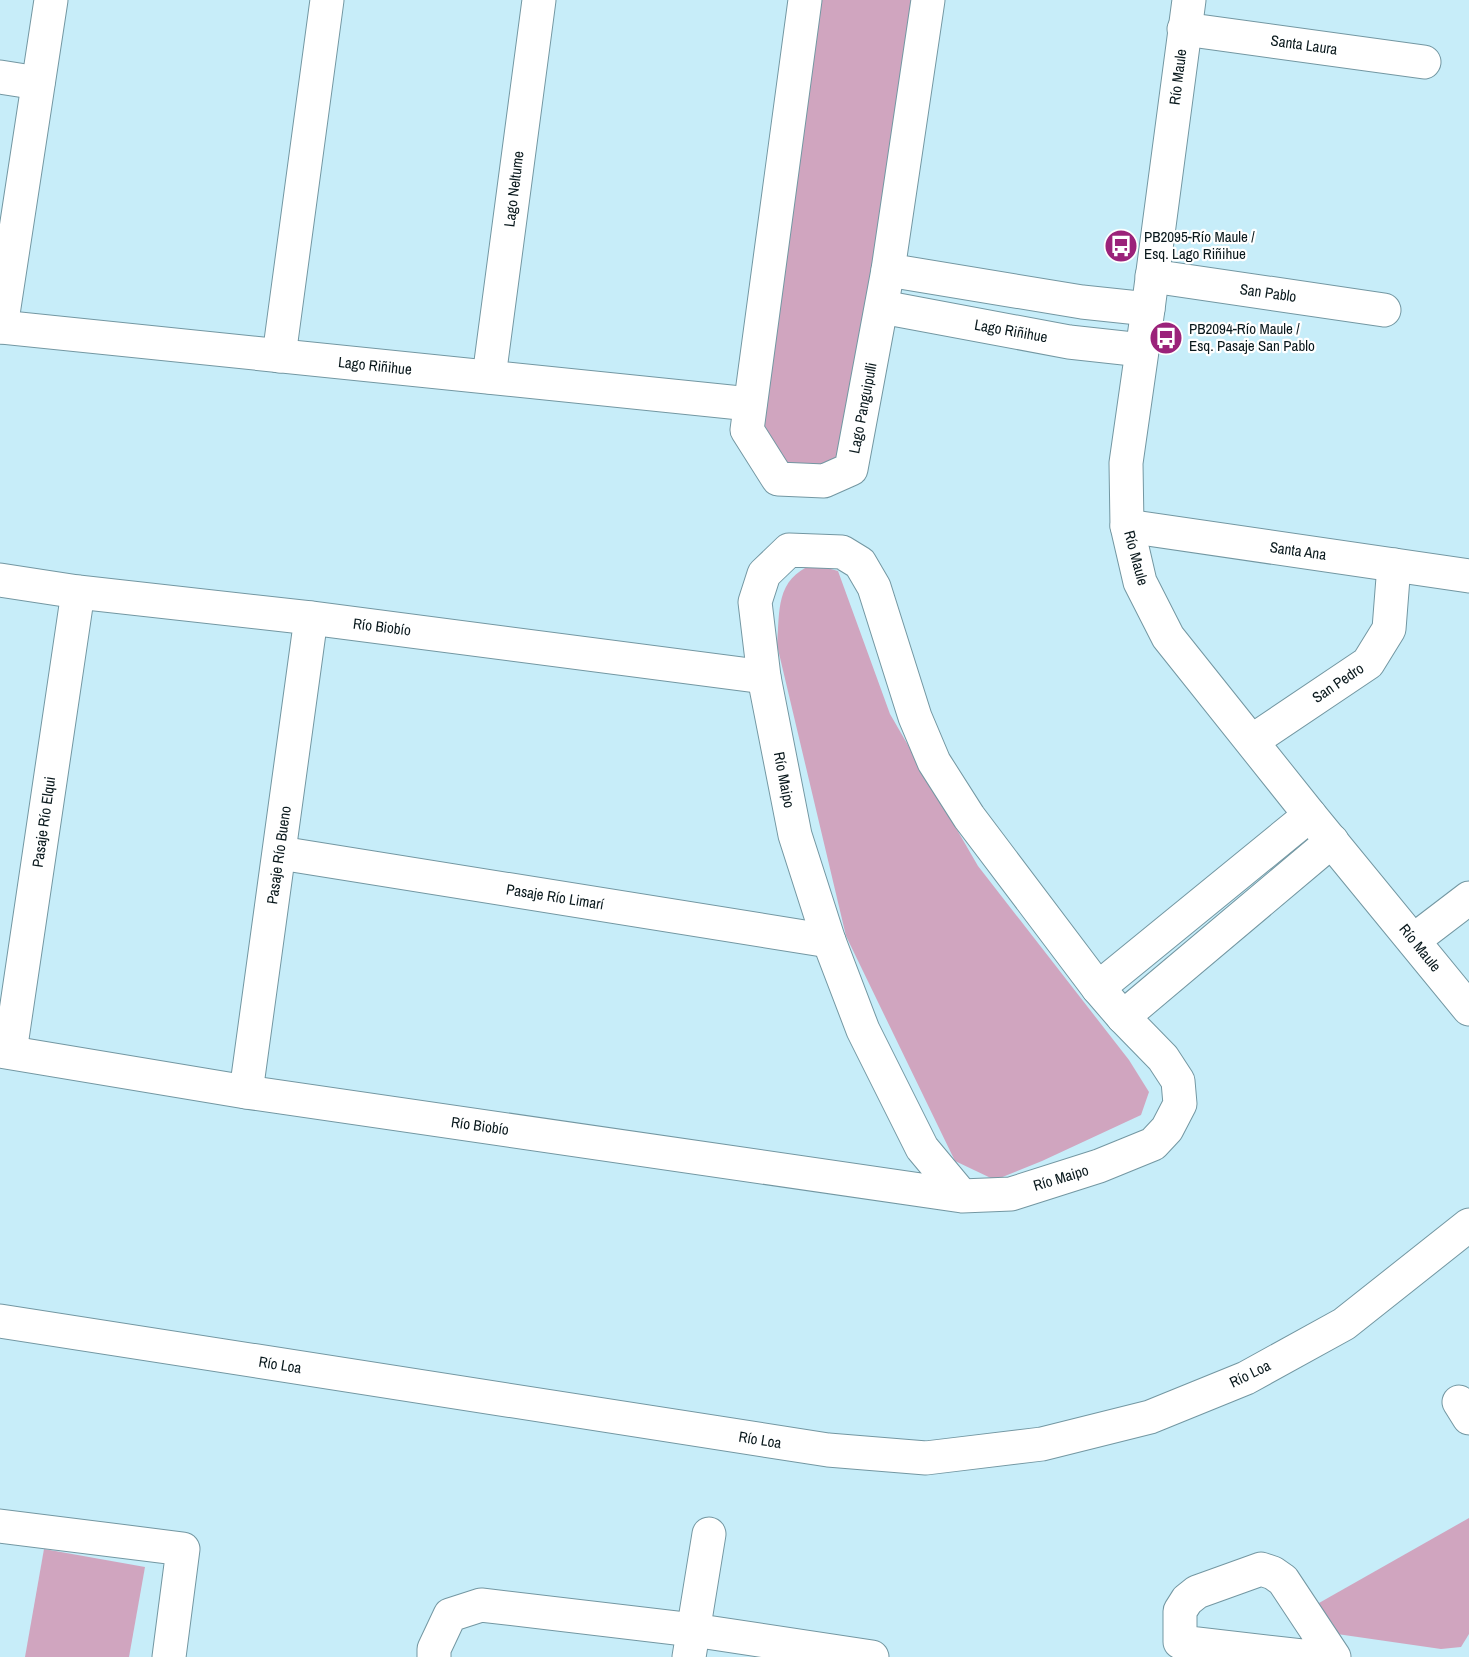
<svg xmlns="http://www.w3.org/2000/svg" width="1469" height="1657" font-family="'Archivo Narrow',sans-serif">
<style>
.green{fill:#d0a5bf}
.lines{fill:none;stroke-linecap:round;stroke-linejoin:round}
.minor-casing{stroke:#7397a2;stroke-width:35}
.minor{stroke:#fff;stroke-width:33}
.labels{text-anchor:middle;stroke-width:4.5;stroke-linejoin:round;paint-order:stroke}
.street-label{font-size:15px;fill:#09181c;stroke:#fff}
.poi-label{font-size:15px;fill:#09181c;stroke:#fff;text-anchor:start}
</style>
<rect width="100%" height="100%" fill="#c7edf9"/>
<!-- green -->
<g class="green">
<path d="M811 0H918L843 464 782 471 753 430Z"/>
<path d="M813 564 838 571 890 714 978 866 1129 1060 1149 1092 1141 1115 1042 1161 995 1180 955 1161 846 936 777 645C780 610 775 580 813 564Z"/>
<path d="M1469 1518V1634L1461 1647 1441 1649 1337 1634 1328 1623 1319 1603Z"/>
<path d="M44 1549 145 1567 129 1657H25Z"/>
</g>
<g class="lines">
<!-- minor casing -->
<g class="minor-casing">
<g id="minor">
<path d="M805 0 747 430 778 479 824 481 851 469 888 270 928 0"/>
<path d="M1189 0 1148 309 1126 463 1127 526 1140 582 1168 637 1310 815 1469 1009"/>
<path d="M1184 29 1424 62"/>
<path d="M0 77 38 83"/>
<path d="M888 270 1082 302 1148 309"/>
<path d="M1152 276 1384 310"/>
<path d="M882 307 1069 342 1142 350"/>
<path d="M0 327 750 404"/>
<path d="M1 327 51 0"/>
<path d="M279 356 327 0"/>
<path d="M489 377 539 0"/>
<path d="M1127 526 1469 576"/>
<path d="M0 580 78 592 311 618 764 677"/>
<path d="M1252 741 1368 663 1389 629 1394 565"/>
<path d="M280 853 829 941"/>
<path d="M1414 940 1469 898"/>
<path d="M1098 988 1310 815"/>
<path d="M1123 1017 1332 841"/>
<path d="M0 1051 246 1092 962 1196 1011 1194 1099 1166 1153 1144 1167 1129 1180 1104 1178 1081 1163 1058 1123 1017 1098 988 969 817 934 762 915 717 874 587 860 563 842 552 789 550 764 574 755 602 764 677 795 835 829 941 863 1030 922 1148 962 1196"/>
<path d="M10 1052 78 592"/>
<path d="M246 1092 311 618"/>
<path d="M0 1321 828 1450 926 1458 1042 1444 1150 1417 1246 1378 1344 1324 1469 1225"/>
<path d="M1459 1402 1469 1418"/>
<path d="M0 1526 183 1549 169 1657"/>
<path d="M434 1657V1649L450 1615 481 1605 693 1630 872 1657"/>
<path d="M689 1657 709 1534"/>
<path d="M1311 1657 1180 1642V1611L1187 1600 1197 1592 1261 1569 1273 1573 1283 1580 1334 1657"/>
</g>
</g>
<!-- minor -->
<use href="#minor" class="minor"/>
</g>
<!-- icons -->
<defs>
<g id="bus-disc" transform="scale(1.725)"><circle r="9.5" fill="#9b227a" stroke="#fff"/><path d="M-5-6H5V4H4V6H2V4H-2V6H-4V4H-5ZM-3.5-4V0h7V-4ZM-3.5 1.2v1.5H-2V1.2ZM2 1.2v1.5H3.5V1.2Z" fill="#fff"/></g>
</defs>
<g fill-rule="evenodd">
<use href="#bus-disc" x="1121" y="246"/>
<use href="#bus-disc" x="1166" y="338"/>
</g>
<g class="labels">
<!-- street labels -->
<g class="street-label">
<text transform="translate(1304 45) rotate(8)" y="5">Santa Laura</text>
<text transform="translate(1178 77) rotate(-83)" y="5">Río Maule</text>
<text transform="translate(514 189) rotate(-83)" y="5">Lago Neltume</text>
<text transform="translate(1268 293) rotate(8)" y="5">San Pablo</text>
<text transform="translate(1011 331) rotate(10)" y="5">Lago Riñihue</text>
<text transform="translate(375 366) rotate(6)" y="5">Lago Riñihue</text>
<text transform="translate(863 408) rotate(-79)" y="5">Lago Panguipulli</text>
<text transform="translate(1298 551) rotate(8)" y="5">Santa Ana</text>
<text transform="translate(1136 558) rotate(75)" y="5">Río Maule</text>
<text transform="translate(382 627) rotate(7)" y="5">Río Biobío</text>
<text transform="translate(1338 683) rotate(-34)" y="5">San Pedro</text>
<text transform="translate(784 780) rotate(79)" y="5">Río Maipo</text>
<text transform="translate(44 822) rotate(-82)" y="5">Pasaje Río Elqui</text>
<text transform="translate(279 855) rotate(-82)" y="5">Pasaje Río Bueno</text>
<text transform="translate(555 897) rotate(9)" y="5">Pasaje Río Limarí</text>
<text transform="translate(1420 948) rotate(51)" y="5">Río Maule</text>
<text transform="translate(480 1126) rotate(8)" y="5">Río Biobío</text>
<text transform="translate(1061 1178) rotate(-17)" y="5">Río Maipo</text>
<text transform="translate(280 1365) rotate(9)" y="5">Río Loa</text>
<text transform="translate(1250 1374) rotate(-26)" y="5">Río Loa</text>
<text transform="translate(760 1440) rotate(9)" y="5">Río Loa</text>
</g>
<!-- poi labels -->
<g class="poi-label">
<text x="1144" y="242">PB2095-Río Maule /<tspan x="1144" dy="17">Esq. Lago Riñihue</tspan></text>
<text x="1189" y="334">PB2094-Río Maule /<tspan x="1189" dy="17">Esq. Pasaje San Pablo</tspan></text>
</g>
</g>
</svg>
